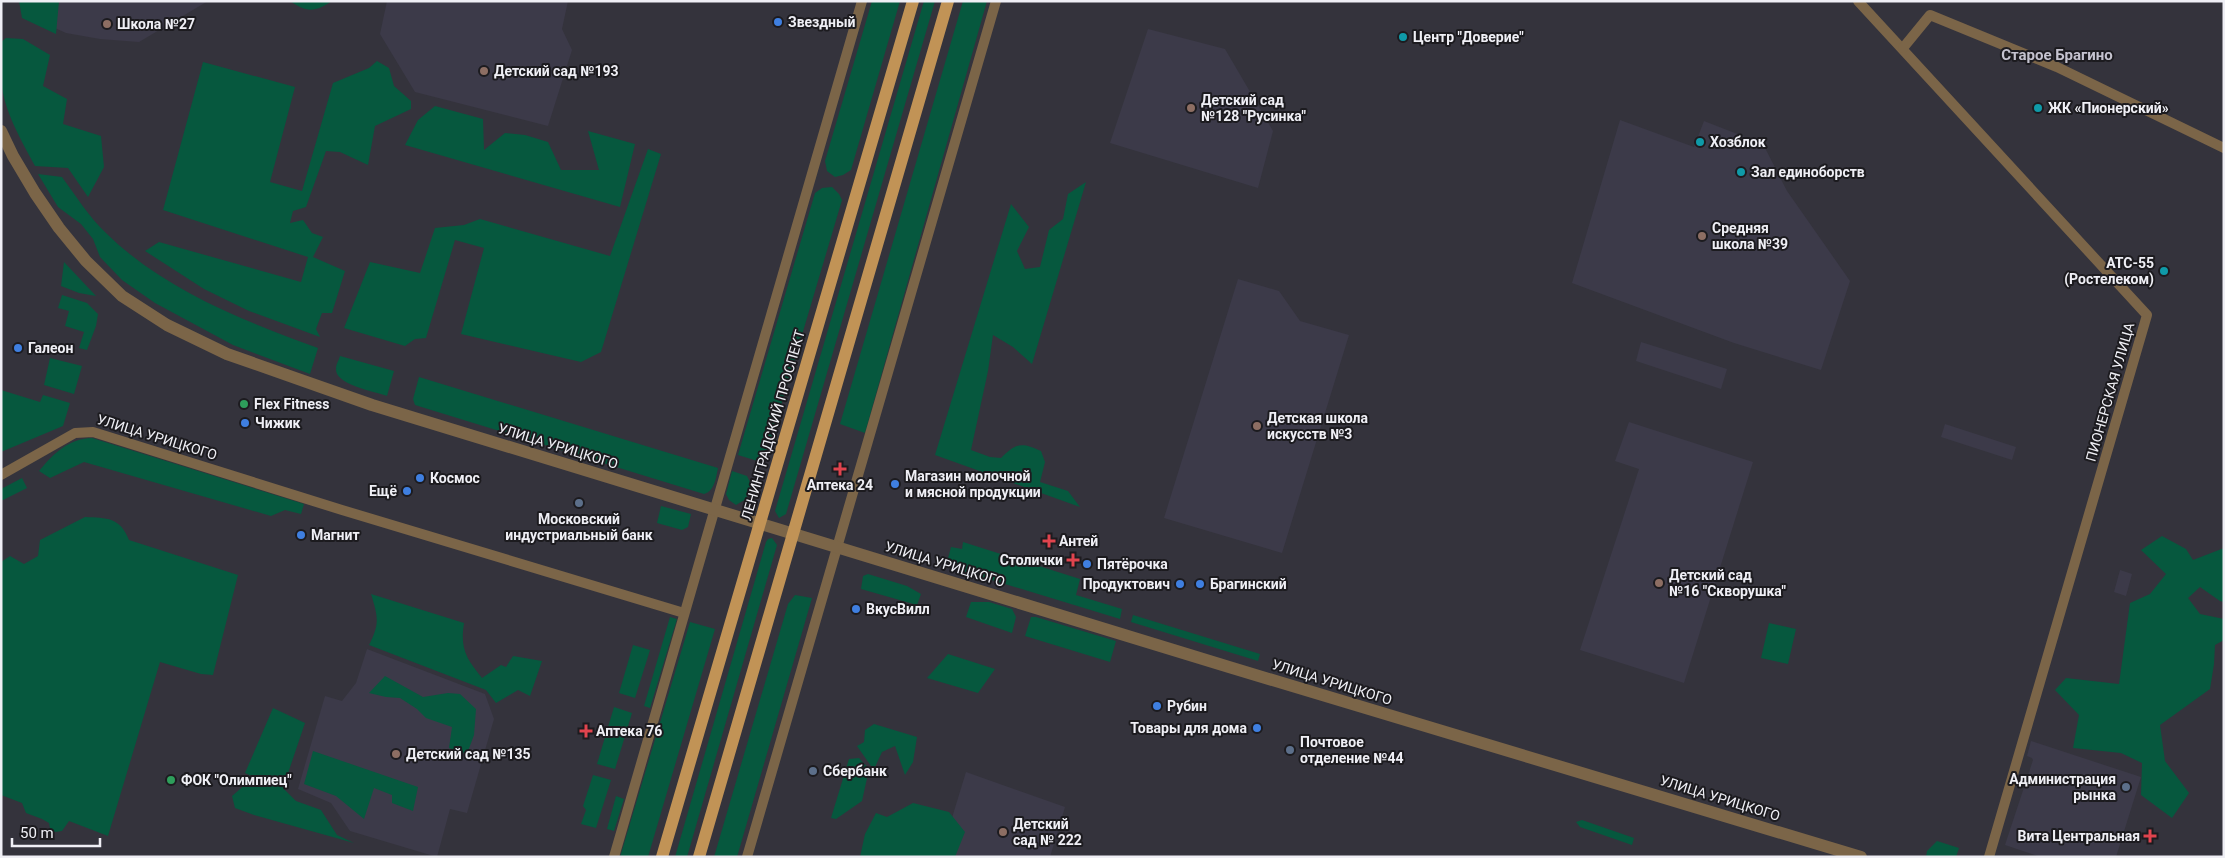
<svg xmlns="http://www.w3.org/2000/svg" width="2225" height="858" font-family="Roboto,sans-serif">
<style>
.built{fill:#3c3a49}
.green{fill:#06583e}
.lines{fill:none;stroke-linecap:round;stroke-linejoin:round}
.minor{stroke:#7b6548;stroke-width:10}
.tertiary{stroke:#7b6548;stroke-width:12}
.primary{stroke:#c19356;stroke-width:12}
.shop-dot{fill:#3f7fe0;stroke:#1c1b1f;stroke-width:2}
.education-dot{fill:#8d6e63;stroke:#1c1b1f;stroke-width:2}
.culture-dot{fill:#0f9aa8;stroke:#1c1b1f;stroke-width:2}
.leisure-dot{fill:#2e9e5b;stroke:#1c1b1f;stroke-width:2}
.health-dot{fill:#e0444e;stroke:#1c1b1f;stroke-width:2}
.service-dot{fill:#5c6f8a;stroke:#1c1b1f;stroke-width:2}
.labels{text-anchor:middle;stroke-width:4;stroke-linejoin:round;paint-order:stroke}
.poi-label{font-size:14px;font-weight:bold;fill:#efeff5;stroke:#1c1b1f;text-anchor:start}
.street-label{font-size:14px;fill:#efeff5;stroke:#1c1b1f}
.neighbourhood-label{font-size:15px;font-weight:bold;fill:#c5c3cf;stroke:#1c1b1f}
</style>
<rect width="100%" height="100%" fill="#34333c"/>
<!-- built -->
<g class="built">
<path d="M23 1H208L139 42 100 39 66 33 24 14Z"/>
<path d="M387 1H568L562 29 572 50 548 126 415 92 380 34Z"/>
<path d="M1148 29 1225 49 1273 131 1258 188 1110 143Z"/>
<path d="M1620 120 1694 147 1704 121 1763 144 1787 191 1850 281 1821 370 1734 343 1572 283Z"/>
<path d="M1238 279 1279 291 1300 321 1349 335 1282 553 1164 518Z"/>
<path d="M1641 342 1727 369 1721 389 1636 361Z"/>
<path d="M1629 422 1753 462 1684 683 1580 650 1639 469 1615 461Z"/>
<path d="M1945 424 2016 447 2012 460 1941 437Z"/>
<path d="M2120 570 2132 574 2126 596 2114 592Z"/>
<path d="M367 649 485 694 494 719 467 813 450 809 437 857 350 831 331 803 298 789 325 696 342 701 356 683Z"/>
<path d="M2031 741 2141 777 2116 857H2041L2005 845 2033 760 2032 758 2027 756Z"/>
<path d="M966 772 1065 807 1050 857H940Z"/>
</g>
<!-- green -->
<g class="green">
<path d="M19 1H59L56 34 22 18Z"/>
<path d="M290 1H332C315 12 307 13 290 1Z"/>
<path d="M872 1H900L851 170 843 175 835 177 827 171 825 161Z"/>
<path d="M924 1H935L786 514 779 518 775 511Z"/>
<path d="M963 1H987L865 433 840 424Z"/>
<path d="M6 38 23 39 50 55 43 86 67 99 63 124 101 136 104 167 88 197 68 168 35 166C21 140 4 111 1 81 0 68 1 55 1 42Z"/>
<path d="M377 61 389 68 394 86 411 101V109L375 126 368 165 340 152 326 151 306 207 293 211 290 223 303 220 312 233 323 237 313 257 345 271 332 313H322L316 329 320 337 249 311 204 289 145 251 159 242 301 282 308 257 163 210 203 62 295 87 270 182 302 191 333 83 369 68Z"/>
<path d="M435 106 483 119 484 150 505 133 525 135 548 142 561 170H599L588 131 635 144 620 207 405 145 418 120Z"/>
<path d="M648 149 661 154 601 352 581 362 461 334 484 248 455 240 426 338 415 339 405 346 344 328 370 262 420 273 435 228 464 225 480 219 610 256Z"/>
<path d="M38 174 62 177C76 196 89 217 106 233 164 290 244 321 318 348L310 374 233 345 155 303 122 280 100 257 93 239 81 224 58 207Z"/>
<path d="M1086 182 1032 364 1013 347 993 335 988 371 971 450 990 457 1001 458C1016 443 1021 442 1041 451L1045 462 1040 482 1068 491 1080 507 935 455 1011 204 1029 227 1017 251 1025 269 1040 267 1049 230 1063 219 1068 194Z"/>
<path d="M832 187 839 194 842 200 764 463 738 455 815 193 822 188Z"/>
<path d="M64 262 96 296 79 293 61 286Z"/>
<path d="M62 295 87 303 98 314 96 326 87 350 79 348 84 332 65 326 69 311 58 308Z"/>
<path d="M340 356 394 371 387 396C374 391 334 385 336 368 336 364 339 360 340 356Z"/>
<path d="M50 358 82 366 74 394 44 385Z"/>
<path d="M419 377 718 468C716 477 715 491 704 494L415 405 413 399Z"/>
<path d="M1 390 40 402 43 395 70 403 63 426 1 452Z"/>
<path d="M92 438 304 504 301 514 285 510 271 516 84 462 50 478 39 471C54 453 68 439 92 438Z"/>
<path d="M732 471 747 476 751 484 746 499 736 505 729 500 726 494Z"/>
<path d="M22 478 27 488 1 501V489Z"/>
<path d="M661 506 691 514 688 527 682 530 657 523Z"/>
<path d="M85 517C107 518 120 517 129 540L238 575 213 675 201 674 160 662 108 836 69 821 62 831 55 832 50 828 49 823 42 819 26 813 22 803 1 795V562L10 556 24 564 38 556 40 540Z"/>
<path d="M2162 536 2186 549 2193 560 2224 548V602L2220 601 2200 587 2188 598 2200 614 2224 619V640L2215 645 2214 664 2210 689 2160 725 2165 761 2189 793 2172 818 2141 795 2142 763 2121 753 2073 748 2079 715 2055 690 2066 678 2119 684 2130 603 2150 594 2166 574 2141 550Z"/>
<path d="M772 538 777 545 687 857H675L766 542 768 539Z"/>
<path d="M963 542 1080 579 1076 595 1122 609 1120 619 946 566 951 547 962 549Z"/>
<path d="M868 574 907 586 921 594 917 605 861 589 863 576Z"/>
<path d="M371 594 464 623C460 649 466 658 482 678L501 665 506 667 513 656 542 661 530 696 518 690 496 703 486 690 369 645C380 623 378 617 371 594Z"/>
<path d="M795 595 812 598 737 857H714L788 604Z"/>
<path d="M971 602H989L1012 609 1016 617 1012 633 966 617Z"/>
<path d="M1133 615 1260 654 1258 661 1131 622Z"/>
<path d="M670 617 677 619 650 708 644 706Z"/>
<path d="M1031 617H1036L1116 641 1110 662 1025 636Z"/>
<path d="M690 622 715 629 648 857H620Z"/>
<path d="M1769 623 1796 629 1788 664 1761 658Z"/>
<path d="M633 645 650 650 635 698 619 693Z"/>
<path d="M948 654 995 669 978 693 927 678Z"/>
<path d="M385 676 423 697 448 693 460 694 476 709 474 735 467 754 449 748 452 727 426 718 417 709 400 698 386 697 369 693Z"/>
<path d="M614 707 632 713 615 769 597 764Z"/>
<path d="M273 708 305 723 283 788 296 801 321 810 337 835 354 843 254 815 235 808 232 796 254 777 245 773Z"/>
<path d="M874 724 917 737 913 762 905 775 895 746 882 752 875 767 871 766 857 746 864 742 865 730Z"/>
<path d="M313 751 418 787 413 811 392 803V795L374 788 364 819 336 796 304 784Z"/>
<path d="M859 758 869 769 862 801 836 819 831 818 849 759Z"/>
<path d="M593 775 611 780 596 828 581 824 586 810 583 806Z"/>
<path d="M616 796 624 799 614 831 607 829Z"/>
<path d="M913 803 949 812 965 832 955 857H860L865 834 876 813 887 817Z"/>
<path d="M1582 820 1634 838 1632 845 1580 827 1576 822Z"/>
<path d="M1937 841 1959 848 1956 857H1926L1927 851Z"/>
</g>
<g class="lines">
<!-- minor -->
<g class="minor">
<path d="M1858 1 2147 315 1989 857"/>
<path d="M1903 48 1930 15 2057 67 2224 148"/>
<path d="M1 475 75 433 93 432 342 510 684 613"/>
<path d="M614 857 862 1"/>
<path d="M747 857 996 1"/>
</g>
<!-- tertiary -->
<path class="tertiary" d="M1 131 13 156 35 193 59 228 86 261 122 296 167 325 227 354 372 405 1229 667 1861 857"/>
<!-- primary -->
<g class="primary">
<path d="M662 857 913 1"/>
<path d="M699 857 948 1"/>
</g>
</g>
<!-- markers -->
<g class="shop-dot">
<circle cx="778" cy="22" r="5"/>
<circle cx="18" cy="348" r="5"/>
<circle cx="245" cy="423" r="5"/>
<circle cx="420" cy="478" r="5"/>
<circle cx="895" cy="484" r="5"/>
<circle cx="407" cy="491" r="5"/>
<circle cx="301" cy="535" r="5"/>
<circle cx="1087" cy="564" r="5"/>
<circle cx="1180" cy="584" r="5"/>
<circle cx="1200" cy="584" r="5"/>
<circle cx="856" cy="609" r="5"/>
<circle cx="1157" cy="706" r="5"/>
<circle cx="1257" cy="728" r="5"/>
</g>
<g class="education-dot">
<circle cx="107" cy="24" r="5"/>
<circle cx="484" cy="71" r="5"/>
<circle cx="1191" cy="108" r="5"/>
<circle cx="1702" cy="236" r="5"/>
<circle cx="1257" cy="426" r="5"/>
<circle cx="1659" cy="583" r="5"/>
<circle cx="396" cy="754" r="5"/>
<circle cx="1003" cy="832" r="5"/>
</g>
<g class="culture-dot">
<circle cx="1403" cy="37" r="5"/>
<circle cx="2038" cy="108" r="5"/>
<circle cx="1700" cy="142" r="5"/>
<circle cx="1741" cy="172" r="5"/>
<circle cx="2164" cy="271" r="5"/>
</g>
<g class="leisure-dot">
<circle cx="244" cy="404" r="5"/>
<circle cx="171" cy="780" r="5"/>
</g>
<g class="health-dot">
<path d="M837.5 461.5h5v5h5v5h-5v5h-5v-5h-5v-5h5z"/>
<path d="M1046.5 533.5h5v5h5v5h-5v5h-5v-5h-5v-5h5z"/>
<path d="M1070.5 552.5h5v5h5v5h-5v5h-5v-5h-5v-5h5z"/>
<path d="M583.5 723.5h5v5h5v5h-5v5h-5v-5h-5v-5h5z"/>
<path d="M2147.5 828.5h5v5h5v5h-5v5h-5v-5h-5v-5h5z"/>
</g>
<g class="service-dot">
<circle cx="579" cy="503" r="5"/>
<circle cx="1290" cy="750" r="5"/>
<circle cx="813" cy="771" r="5"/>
<circle cx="2126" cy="787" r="5"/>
</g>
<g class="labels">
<!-- poi labels -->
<g class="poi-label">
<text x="788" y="27">Звездный</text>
<text x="117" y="29">Школа №27</text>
<text x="1413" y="42">Центр "Доверие"</text>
<text x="494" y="76">Детский сад №193</text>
<text x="1201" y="105">Детский сад<tspan x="1201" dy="16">№128 "Русинка"</tspan></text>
<text x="2048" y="113">ЖК «Пионерский»</text>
<text x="1710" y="147">Хозблок</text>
<text x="1751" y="177">Зал единоборств</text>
<text x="1712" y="233">Средняя<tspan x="1712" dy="16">школа №39</tspan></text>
<text x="2154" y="268" text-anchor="end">АТС-55<tspan x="2154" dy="16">(Ростелеком)</tspan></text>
<text x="28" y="353">Галеон</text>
<text x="254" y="409">Flex Fitness</text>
<text x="1267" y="423">Детская школа<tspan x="1267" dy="16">искусств №3</tspan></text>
<text x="255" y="428">Чижик</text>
<text x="905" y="481">Магазин молочной<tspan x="905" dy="16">и мясной продукции</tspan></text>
<text x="430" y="483">Космос</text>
<text x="840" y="490" text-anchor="middle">Аптека 24</text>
<text x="397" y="496" text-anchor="end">Ещё</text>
<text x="579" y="524" text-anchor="middle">Московский<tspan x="579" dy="16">индустриальный банк</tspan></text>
<text x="311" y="540">Магнит</text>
<text x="1059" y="546">Антей</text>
<text x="1063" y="565" text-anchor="end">Столички</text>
<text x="1097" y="569">Пятёрочка</text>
<text x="1669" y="580">Детский сад<tspan x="1669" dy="16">№16 "Скворушка"</tspan></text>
<text x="1170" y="589" text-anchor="end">Продуктович</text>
<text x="1210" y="589">Брагинский</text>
<text x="866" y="614">ВкусВилл</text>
<text x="1167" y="711">Рубин</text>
<text x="1247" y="733" text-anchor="end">Товары для дома</text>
<text x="596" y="736">Аптека 76</text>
<text x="1300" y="747">Почтовое<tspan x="1300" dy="16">отделение №44</tspan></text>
<text x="406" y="759">Детский сад №135</text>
<text x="823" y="776">Сбербанк</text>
<text x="2116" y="784" text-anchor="end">Администрация<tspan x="2116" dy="16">рынка</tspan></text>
<text x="181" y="785">ФОК "Олимпиец"</text>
<text x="1013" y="829">Детский<tspan x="1013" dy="16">сад № 222</tspan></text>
<text x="2140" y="841" text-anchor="end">Вита Центральная</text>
</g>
<!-- street labels -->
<g class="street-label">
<text transform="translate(2110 392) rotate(-74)" y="5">ПИОНЕРСКАЯ УЛИЦА</text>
<text transform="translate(773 425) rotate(-74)" y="5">ЛЕНИНГРАДСКИЙ ПРОСПЕКТ</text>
<text transform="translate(157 437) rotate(17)" y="5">УЛИЦА УРИЦКОГО</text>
<text transform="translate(558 446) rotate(17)" y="5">УЛИЦА УРИЦКОГО</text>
<text transform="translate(945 564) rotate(17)" y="5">УЛИЦА УРИЦКОГО</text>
<text transform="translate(1332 682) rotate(17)" y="5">УЛИЦА УРИЦКОГО</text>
<text transform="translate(1720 798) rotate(17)" y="5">УЛИЦА УРИЦКОГО</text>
</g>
<!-- neighbourhood labels -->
<g class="neighbourhood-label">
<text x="2057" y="60">Старое Брагино</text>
</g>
</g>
<!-- border -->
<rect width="2225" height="858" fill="none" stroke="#efeff5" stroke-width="5"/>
<!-- scale -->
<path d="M12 838v8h88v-8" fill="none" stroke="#efeff5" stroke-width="2.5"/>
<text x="20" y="838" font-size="15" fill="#efeff5" stroke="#1c1b1f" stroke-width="4" paint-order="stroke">50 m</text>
</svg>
